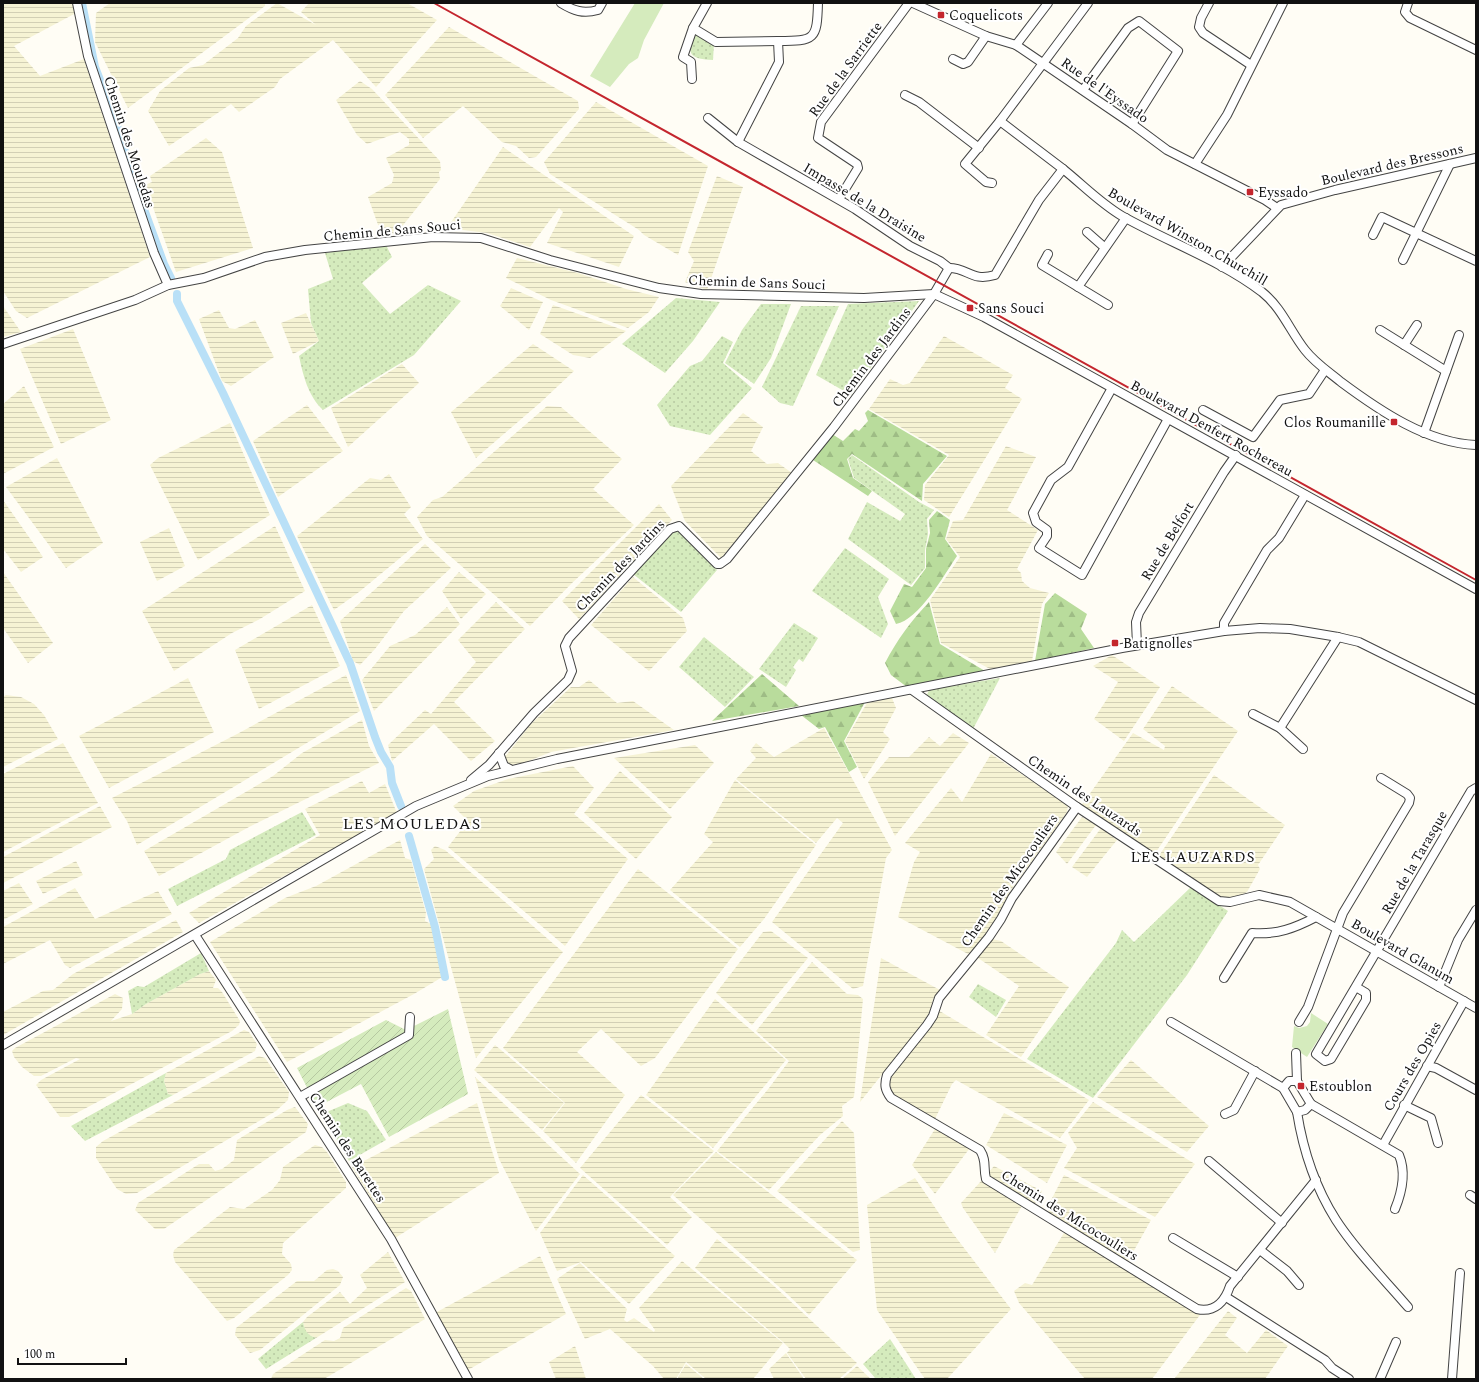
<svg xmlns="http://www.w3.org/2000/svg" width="1479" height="1382" font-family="Spectral,serif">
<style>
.farmland{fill:url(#farmland-rules)}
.grass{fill:url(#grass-dots)}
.forest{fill:url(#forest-firs)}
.park{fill:#d5ebbd}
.garden{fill:url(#garden-furrows)}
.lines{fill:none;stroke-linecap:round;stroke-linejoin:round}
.canal{stroke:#b9e0f7;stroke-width:8}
.street-casing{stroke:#444;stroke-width:10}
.street{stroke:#fff;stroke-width:8}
.rail{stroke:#c4262e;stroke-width:2}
.poi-dot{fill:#c4262e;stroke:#fff;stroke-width:1.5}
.labels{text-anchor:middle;stroke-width:4;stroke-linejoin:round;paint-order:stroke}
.poi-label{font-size:14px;fill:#111;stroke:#fff;text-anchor:start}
.street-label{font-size:14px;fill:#111;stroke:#fff}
.neighbourhood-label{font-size:15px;letter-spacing:1px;fill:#111;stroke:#fff}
.quarter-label{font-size:16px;letter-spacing:1px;fill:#111;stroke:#fff}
</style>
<defs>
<pattern id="farmland-rules" width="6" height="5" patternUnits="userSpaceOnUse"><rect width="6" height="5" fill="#f6f3d4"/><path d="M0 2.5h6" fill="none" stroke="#d2cfb5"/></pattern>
<pattern id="grass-dots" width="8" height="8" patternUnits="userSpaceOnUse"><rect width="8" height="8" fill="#d5ebbd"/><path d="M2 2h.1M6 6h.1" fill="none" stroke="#b6c8a1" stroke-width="1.8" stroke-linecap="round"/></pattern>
<pattern id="forest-firs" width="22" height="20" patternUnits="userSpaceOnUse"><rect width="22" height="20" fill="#b9dc9c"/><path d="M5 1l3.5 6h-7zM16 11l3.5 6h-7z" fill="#9ebc85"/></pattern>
<pattern id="garden-furrows" width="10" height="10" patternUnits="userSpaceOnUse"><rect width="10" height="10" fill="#d5ebbd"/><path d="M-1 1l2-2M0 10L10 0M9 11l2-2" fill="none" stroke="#b6c8a1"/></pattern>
</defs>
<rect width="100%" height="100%" fill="#fffdf5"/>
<!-- farmland -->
<g class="farmland">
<path d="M3 3H72L76 13 14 46 40 76 84 59 150 257 27 318 16 311 3 291Z"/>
<path d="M110 3H265V6L128 108 95 42 96 13Z"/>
<path d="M277 3 316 25 301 12 309 3H407L437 20 376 87 333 40 280 79 275 87 239 112 231 104 169 146 148 111 160 91 189 68 203 65 238 38 246 26Z"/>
<path d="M449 27 578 101 579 109 536 157 529 158 516 146 502 142 463 106 423 138 385 95Z"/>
<path d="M360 81 372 89 440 161 441 170 439 172 440 179 396 234 381 233 368 197 392 183 394 175 386 158 409 145V139L400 132 367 144 357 135 336 100Z"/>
<path d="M596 102 708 166 678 255 644 235 639 230 550 174 544 162Z"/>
<path d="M206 138 222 152 253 248 176 272 145 185 152 182 150 176Z"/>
<path d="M503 147 634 236 619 267 547 243 563 212 559 208 530 247 487 233 447 228Z"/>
<path d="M717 176 743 187 707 290 685 282 694 261 688 252Z"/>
<path d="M517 258 578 273 626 289 659 297 649 312 628 328 551 300 506 278Z"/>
<path d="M511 288 543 302 529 330 500 306Z"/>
<path d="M553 305 626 331 590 358 573 355 540 334Z"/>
<path d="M3 306 21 332 3 337Z"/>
<path d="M219 310 229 328 235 329 255 320 274 357 231 386 222 381 199 319Z"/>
<path d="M306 313 319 341 293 354 281 323Z"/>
<path d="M73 329 111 420 61 444 20 349Z"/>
<path d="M944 336 1013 375 1005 388 1022 399 949 517 924 500 925 485 949 455 869 409 890 379 903 385 910 383Z"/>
<path d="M533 344 574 371 541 402 476 458 451 412Z"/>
<path d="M402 364 419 383 348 447 331 408Z"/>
<path d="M24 386 54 447 3 474V404Z"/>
<path d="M307 405 343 451 278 497 253 441Z"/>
<path d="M547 406 561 407 622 459 593 489 634 525 572 583 530 626 427 536 417 517 433 500 442 497Z"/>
<path d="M743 413 763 427 751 451 767 464 778 463 792 473 721 558 685 521 671 486Z"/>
<path d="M230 423 270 515 198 560 150 465 158 458Z"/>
<path d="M1006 446 1036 457 1007 510 1038 530 1017 569 1021 573 1022 581 1030 588 1049 593 1042 604 1032 661 990 669 941 643 930 600 960 557 946 539 953 521 963 520Z"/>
<path d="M57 458 103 543 66 568 6 487Z"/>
<path d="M389 474 411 507 404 514 423 539 359 592 334 610 297 536 370 478 381 480Z"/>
<path d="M3 500 43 557 21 572 3 549Z"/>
<path d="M659 504 672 520 579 619 562 601Z"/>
<path d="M275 526 305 591 260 619 232 633 174 671 142 611Z"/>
<path d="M169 528 185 566 157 581 140 542Z"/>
<path d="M425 544 451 568 404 611 375 649 360 665 353 661 340 621Z"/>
<path d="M3 572 53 643 28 663 3 628Z"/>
<path d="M459 572 486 594 461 619 442 591Z"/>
<path d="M633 577 683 618 687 631 649 671 591 625Z"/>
<path d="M496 602 525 629 454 702 495 741 471 761 434 724 392 761 388 745 425 710 431 714 476 662 458 640Z"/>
<path d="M312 605 340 666 259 709 235 650Z"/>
<path d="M447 607 460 624 374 711 362 680 390 646 415 635Z"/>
<path d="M1112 655 1160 687 1124 741 1094 719 1118 682 1093 666Z"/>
<path d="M346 675 360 711 137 845 127 821 112 798 239 733Z"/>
<path d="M188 678 214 732 109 788 79 736Z"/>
<path d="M589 680 617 703 633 701 674 730 551 752 526 762 511 765 504 758 531 724 571 687H579Z"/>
<path d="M1172 686 1238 731 1156 852 1152 854 1081 806 1133 733 1164 750 1165 746 1143 729Z"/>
<path d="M6 695 21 697 34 704 44 715 58 739 3 767V697Z"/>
<path d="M892 698 896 708 883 732 890 739 864 779 845 741 867 703Z"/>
<path d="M362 720 369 746 379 763 249 827 159 876 144 851 273 776 302 753Z"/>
<path d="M824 728 892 850 886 858 863 986 853 989 772 922 843 823 837 818 816 843 736 779 756 758 750 751 756 743 774 757Z"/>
<path d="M953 733 969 743 895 836 868 782 889 757H909L929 737 940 746Z"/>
<path d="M63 743 98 803 3 852V774Z"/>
<path d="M695 745 714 763 670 809 614 758Z"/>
<path d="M991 754 1068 805 1067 812 1011 890 999 915 976 947 968 954 898 917 914 862 920 852 905 843 951 788 962 802Z"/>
<path d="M573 766 594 788 574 814 628 859 565 946 448 847 468 821 453 806 474 791 508 779Z"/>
<path d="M620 771 672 817 636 859 584 813Z"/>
<path d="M1214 775 1285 825 1258 865 1260 869 1247 892 1232 900 1221 898 1158 857Z"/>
<path d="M735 780 816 845 764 919 740 947 670 890 713 842 704 834Z"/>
<path d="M362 781 369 793 385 784 397 813 199 923 189 913 320 835 305 809Z"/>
<path d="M100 806 112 827 3 883V857Z"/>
<path d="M1082 817 1096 825 1067 864 1056 852Z"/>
<path d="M1101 828 1117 840 1087 877 1072 867Z"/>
<path d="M400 840 405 858 411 860 426 913 425 921 433 925 444 976 414 994 287 1062 210 942 285 898 316 886Z"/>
<path d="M435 846 445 850 563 952 476 1058 424 869 434 859 431 850Z"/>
<path d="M76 861 83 875 43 894 36 881Z"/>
<path d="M638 869 738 949 655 1058 641 1066 601 1029 577 1052 625 1095 576 1163 543 1131 565 1103 503 1048Z"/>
<path d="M19 883 33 904 3 920V891Z"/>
<path d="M75 888 95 919 158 891 172 914 70 968 65 965 50 940 3 964V927Z"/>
<path d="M176 920 183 932 3 1035V1012L43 991 53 990 73 974Z"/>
<path d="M771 931 808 958 752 1025 716 993 763 932Z"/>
<path d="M992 939 1001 941 1069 987 1021 1057 986 1035 1019 986 978 958Z"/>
<path d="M881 958 940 990 933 999 929 1016 860 1102Z"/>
<path d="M812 962 847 994 858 995 863 999 854 1097 842 1106 843 1116 820 1135 769 1190 717 1151 769 1088 789 1061 756 1031Z"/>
<path d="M209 971 216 980 213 988H218L222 992 240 1021 239 1025 232 1031 69 1117H60L36 1085 41 1080 80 1059 76 1058 41 1076H34L22 1067 14 1057 12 1051 15 1048 115 994 123 998 122 1009 111 1021 132 1014 146 1004 200 974Z"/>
<path d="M715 999 786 1060 713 1148 646 1095Z"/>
<path d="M938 1010 1089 1100 1060 1138 956 1080 952 1084 934 1121 892 1096 889 1089 890 1074Z"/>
<path d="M244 1030 249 1032 257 1044 255 1051 173 1095 168 1094 164 1081 166 1073Z"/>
<path d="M495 1045 564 1103 542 1130 474 1070Z"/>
<path d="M259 1056 265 1058 289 1092 288 1100 276 1111 137 1193 126 1194 117 1189 96 1158V1147L103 1141Z"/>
<path d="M1131 1060 1209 1126 1187 1152 1097 1097Z"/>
<path d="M475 1077 580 1174 536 1231 499 1159Z"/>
<path d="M641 1095 714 1151 670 1197 692 1217 667 1245 580 1168Z"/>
<path d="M1093 1102 1195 1164 1155 1217 1064 1168 1077 1148 1068 1133Z"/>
<path d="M477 1103 499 1173 395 1238 352 1167Z"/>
<path d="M295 1107 308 1124 306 1132 164 1229H155L135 1210 138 1203 199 1164H209L215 1171 222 1169 234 1160 237 1140 287 1110Z"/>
<path d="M1004 1113 1067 1145 1047 1183 986 1145Z"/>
<path d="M842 1121 854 1133 860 1250 853 1252 777 1191Z"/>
<path d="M935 1129 970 1148 935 1194 912 1165Z"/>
<path d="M315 1145 322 1147 327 1152 346 1182V1188L283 1243 282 1254 291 1264 292 1270 288 1275 234 1318 227 1321 175 1262 173 1255 174 1250 230 1207 244 1209 272 1190 280 1180 283 1167Z"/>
<path d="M716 1152 857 1260 809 1315 785 1292 673 1195Z"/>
<path d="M994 1166 1042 1191 1034 1205 990 1178 988 1173Z"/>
<path d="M583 1175 675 1256 629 1304 581 1262 557 1271 540 1233Z"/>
<path d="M1064 1175 1151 1220 1127 1263 1049 1213 1048 1206Z"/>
<path d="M915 1178 951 1231 1011 1309 947 1379H925L877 1310 867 1205Z"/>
<path d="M983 1179 1023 1204 995 1253 963 1208 961 1203Z"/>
<path d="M1067 1228 1200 1315 1152 1379H1085L1019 1303 1014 1291 1025 1283 1032 1285Z"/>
<path d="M717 1239 774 1286 857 1363 839 1379H806L787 1353 790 1349 783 1342 695 1268Z"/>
<path d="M388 1252 405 1282 316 1338 309 1335 305 1331 303 1322 307 1317 340 1292 350 1304 367 1288 360 1275Z"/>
<path d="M540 1256 566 1314 468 1370 435 1313Z"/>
<path d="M682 1261 783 1343 753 1379H706L686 1362 676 1379H664L653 1366 610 1329 585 1339 557 1279 580 1263 627 1309 624 1320 627 1322 634 1318 654 1332 655 1330 639 1308Z"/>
<path d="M333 1269 338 1271 343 1277 340 1285 260 1350 250 1353 235 1335 236 1328 297 1281H314L327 1270Z"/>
<path d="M406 1288 411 1291 425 1319 324 1379H271L273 1374 325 1340 334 1341 340 1338 343 1328Z"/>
<path d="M1228 1311 1237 1318 1225 1335 1247 1353 1266 1330 1288 1346 1265 1379H1174Z"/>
<path d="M575 1346 586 1379H556L549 1362Z"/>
<path d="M786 1353 804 1379H774L769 1369Z"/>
<path d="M686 1364 704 1379H677Z"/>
<path d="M857 1366 871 1379H842Z"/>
</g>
<!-- grass -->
<g class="grass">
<path d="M695 34 714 43 713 60C691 59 685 55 695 34Z"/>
<path d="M386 245 392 257 362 283 390 314 428 285 461 301 414 355 323 410C308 396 303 375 299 356L319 341 311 323 308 289 333 279 325 253Z"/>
<path d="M676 298 720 302 693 341 665 373 622 344Z"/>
<path d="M919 301 851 395 816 375 848 304Z"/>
<path d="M761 304H791L771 358 754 384 725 363 742 330Z"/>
<path d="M801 306H839L793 406 780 403 762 387Z"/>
<path d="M722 336 733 342 723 363 752 388 710 435 670 426 657 405 690 366 702 361Z"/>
<path d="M852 455 919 502 934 510 927 519 928 534 925 550V568L911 585 848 539 867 502 900 521 905 514 854 478 848 459Z"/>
<path d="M681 530 717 570 681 612 633 574 673 531Z"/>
<path d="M845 548 889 579 878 597 888 624 881 638 812 591Z"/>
<path d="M794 623 818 638 803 662 799 659 793 667 796 670 786 687 759 669Z"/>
<path d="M704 637 754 677 725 707 679 667Z"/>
<path d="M1000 678 973 729 927 695 929 690Z"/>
<path d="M302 812 316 835 177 906 168 889 226 859 230 850Z"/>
<path d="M1191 887 1228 911 1187 975 1093 1098 1027 1059 1116 943 1122 930 1134 942Z"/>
<path d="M201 953 209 971 200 974 146 1004 132 1014 128 991 137 986 144 987Z"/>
<path d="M978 984 1006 1000 996 1017 969 997Z"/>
<path d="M166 1073 164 1081 168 1094 173 1095 85 1141 71 1126Z"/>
<path d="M348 1103 367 1111 386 1140 349 1161 322 1114Z"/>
<path d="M303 1322C305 1331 307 1335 316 1338L266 1369 258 1359Z"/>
<path d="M890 1339 916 1379H876L863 1364Z"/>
</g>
<!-- forest -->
<g class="forest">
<path d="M868 410 947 456 923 484 922 501 852 454 847 459 853 478 872 491 868 496 813 460 832 434 843 441 855 429 859 431 868 421 865 413Z"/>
<path d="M937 511 950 520 945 539 957 556C944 575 919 620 896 624L890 611 904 584 912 587 926 568V549L930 533 929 520Z"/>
<path d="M1055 593 1087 614 1081 629 1094 648 1035 661 1045 604Z"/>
<path d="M929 602 940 644 985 671 907 687 891 675 885 663C897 640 911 621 929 602Z"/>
<path d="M762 674 799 706 712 721Z"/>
<path d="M865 702 844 741 857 767 849 772 825 727 819 729 801 715Z"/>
</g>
<!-- park -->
<g class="park">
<path d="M635 3H664L644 40 638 58 629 64 610 87 590 76Z"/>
<path d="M1311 1013 1328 1024 1307 1057 1292 1047 1294 1026 1299 1028 1307 1026 1310 1022Z"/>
</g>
<!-- garden -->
<path class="garden" d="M448 1009 468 1094 389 1137 361 1084 317 1107 297 1068 386 1020 406 1030Z"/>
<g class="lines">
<!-- canal -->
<g class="canal">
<path d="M82 3 95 67 114 116"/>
<path d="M116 122 132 175"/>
<path d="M136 187 164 264 171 278"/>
<path d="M177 294V301L223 393 350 663 375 737 381 752 390 767 392 783 401 806"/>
<path d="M409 836 435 927 445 977"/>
</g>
<!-- street casing -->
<g class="street-casing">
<g id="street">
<path d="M77 3 88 56 154 253 168 285"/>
<path d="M561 3C574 11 583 14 598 10L602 3"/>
<path d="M707 3 693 28 716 42 778 41"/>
<path d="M913 3 986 36 1016 45 1132 124 1167 150 1265 200 1277 208"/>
<path d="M1209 3 1201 18 1199 27 1203 33 1251 65"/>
<path d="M1408 3 1405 12 1410 18 1476 50"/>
<path d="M1016 45 1048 3"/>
<path d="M953 59 963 64 968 62 986 36"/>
<path d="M692 79 691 62 683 57 693 28"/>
<path d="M1083 90 1128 28 1139 21 1178 51 1132 124"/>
<path d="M905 95 919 102 979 148"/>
<path d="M708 118 738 142 855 209 910 246 940 261 949 268"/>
<path d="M1000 121 1063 169"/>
<path d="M738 142 779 62 778 41C815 41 817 40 818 3"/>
<path d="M1195 164 1227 115 1283 3"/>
<path d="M992 183 986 182 965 164 1000 121 1088 3"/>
<path d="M839 199 858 168 857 164 818 138 821 122 909 3"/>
<path d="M1087 232 1104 247"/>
<path d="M1373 235 1382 217 1476 261"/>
<path d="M1048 254 1042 265 1108 305"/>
<path d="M1403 260 1450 164"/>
<path d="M1222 267 1281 205 1335 190 1476 158"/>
<path d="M949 268C969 268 971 282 995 275L1039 200 1063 169C1083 185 1100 203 1122 216 1168 242 1220 260 1262 292 1282 308 1290 331 1305 350 1315 363 1329 372 1341 382 1380 411 1427 443 1476 445"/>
<path d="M1078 287 1126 218"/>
<path d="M1380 330 1446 371"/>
<path d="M3 344 135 300 168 285 204 278 265 257 305 250 433 237 481 238 550 260 659 288 701 294 864 298 934 294 984 317 1476 589"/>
<path d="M1404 345 1417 325"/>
<path d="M1112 388 1068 467 1051 480 1033 513 1036 522 1047 530V536L1039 548 1082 575 1168 419"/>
<path d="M1203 410 1253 437 1280 400 1309 394 1325 370"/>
<path d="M1424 433 1459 335"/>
<path d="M1224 631V623L1267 550 1279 538 1305 495"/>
<path d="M1137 645 1136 622 1139 613 1224 472 1236 455"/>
<path d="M912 690 1077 807 1219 901 1230 902 1259 895 1290 902 1476 1008"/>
<path d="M1253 714 1280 728 1338 637"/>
<path d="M1280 728 1303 749"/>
<path d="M499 753 504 766 510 769"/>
<path d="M471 780 489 765 534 713 568 680 572 671 565 646 569 638 670 529 679 526 717 564H720L727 559 834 427 934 294 949 268"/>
<path d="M1077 807 1012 898 1001 919 989 937 939 998 933 1016 927 1025 887 1075C884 1085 885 1090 891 1098L980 1150C987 1161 983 1167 986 1179L1197 1309C1215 1313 1225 1301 1230 1286L1316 1180"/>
<path d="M195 935 391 1239 468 1379"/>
<path d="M1224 978 1252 933C1277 935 1295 928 1316 917"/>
<path d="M1356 987 1366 993V1000L1331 1059 1325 1061 1316 1054 1471 791 1476 788"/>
<path d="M1439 987 1458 940 1476 910"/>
<path d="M1171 1022 1283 1088"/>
<path d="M1299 1022 1308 1007 1343 913 1409 803 1410 798 1407 794 1381 778"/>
<path d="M3 1045 416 806 488 776 557 759 1122 648 1224 631 1260 628 1290 629 1338 637 1359 642 1476 700"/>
<path d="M1296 1053 1297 1081"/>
<path d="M1427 1066 1436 1068 1476 1090"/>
<path d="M1289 1081H1297L1311 1104 1305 1110 1297 1112 1283 1088Z"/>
<path d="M300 1097 409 1035 410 1017"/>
<path d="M1311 1104 1399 1155C1406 1172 1402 1192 1395 1209"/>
<path d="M1404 1105 1431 1118 1438 1143"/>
<path d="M1297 1112C1303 1150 1315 1187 1336 1220 1356 1251 1384 1279 1408 1307"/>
<path d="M1225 1114 1234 1110 1255 1071"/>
<path d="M1383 1145 1464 1001"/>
<path d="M1209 1161 1282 1223"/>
<path d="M1470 1195 1476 1199"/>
<path d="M1173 1238 1238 1277"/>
<path d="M1260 1250 1287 1271 1299 1285"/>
<path d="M1226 1297 1325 1360 1332 1368 1349 1379"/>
<path d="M1380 1379 1396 1342"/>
<path d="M1452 1379 1460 1273"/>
</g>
</g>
<!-- street -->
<use href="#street" class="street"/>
<!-- rail -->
<path class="rail" d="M434 3 1476 580"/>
</g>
<!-- markers -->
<g class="poi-dot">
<rect x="937" y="11" width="8" height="8" rx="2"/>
<rect x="1246" y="188" width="8" height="8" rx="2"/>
<rect x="966" y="304" width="8" height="8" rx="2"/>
<rect x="1390" y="418" width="8" height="8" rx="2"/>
<rect x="1111" y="639" width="8" height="8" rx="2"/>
<rect x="1297" y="1082" width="8" height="8" rx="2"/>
</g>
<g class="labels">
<!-- poi labels -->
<g class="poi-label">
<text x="949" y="20">Coquelicots</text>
<text x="1258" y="197">Eyssado</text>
<text x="978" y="313">Sans Souci</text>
<text x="1386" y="427" text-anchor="end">Clos Roumanille</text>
<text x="1123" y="648">Batignolles</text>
<text x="1309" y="1091">Estoublon</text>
</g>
<!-- street labels -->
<g class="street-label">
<text transform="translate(845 69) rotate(-54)" y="5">Rue de la Sarriette</text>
<text transform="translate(1105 90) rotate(35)" y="5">Rue de l'Eyssado</text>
<text transform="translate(130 142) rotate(72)" y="5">Chemin des Mouledas</text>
<text transform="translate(1392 164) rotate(-13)" y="5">Boulevard des Bressons</text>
<text transform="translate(865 202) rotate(31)" y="5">Impasse de la Draisine</text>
<text transform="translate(392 230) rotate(-5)" y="5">Chemin de Sans Souci</text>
<text transform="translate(1188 236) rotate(30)" y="5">Boulevard Winston Churchill</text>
<text transform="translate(757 282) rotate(2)" y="5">Chemin de Sans Souci</text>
<text transform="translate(871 357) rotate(-53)" y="5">Chemin des Jardins</text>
<text transform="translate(1212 428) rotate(29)" y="5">Boulevard Denfert Rochereau</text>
<text transform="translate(1167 541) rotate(-59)" y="5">Rue de Belfort</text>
<text transform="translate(620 565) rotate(-46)" y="5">Chemin des Jardins</text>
<text transform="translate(1085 795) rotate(34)" y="5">Chemin des Lauzards</text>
<text transform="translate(1414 862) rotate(-60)" y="5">Rue de la Tarasque</text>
<text transform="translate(1009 880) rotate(-55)" y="5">Chemin des Micocouliers</text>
<text transform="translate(1403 951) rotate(30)" y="5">Boulevard Glanum</text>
<text transform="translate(1412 1066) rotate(-60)" y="5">Cours des Opies</text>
<text transform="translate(348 1147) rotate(57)" y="5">Chemin des Barettes</text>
<text transform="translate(1070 1215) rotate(32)" y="5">Chemin des Micocouliers</text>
</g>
<!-- neighbourhood labels -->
<g class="neighbourhood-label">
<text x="1193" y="862">LES LAUZARDS</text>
</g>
<!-- quarter labels -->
<g class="quarter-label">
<text x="412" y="829">LES MOULEDAS</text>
</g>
</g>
<!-- border -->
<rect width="1479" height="1382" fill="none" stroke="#111111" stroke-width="8"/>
<!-- scale -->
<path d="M18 1358v6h108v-6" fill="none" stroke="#111111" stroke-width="2"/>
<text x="24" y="1358" font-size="12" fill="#111111" stroke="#ffffff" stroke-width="3" paint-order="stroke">100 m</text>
</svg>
